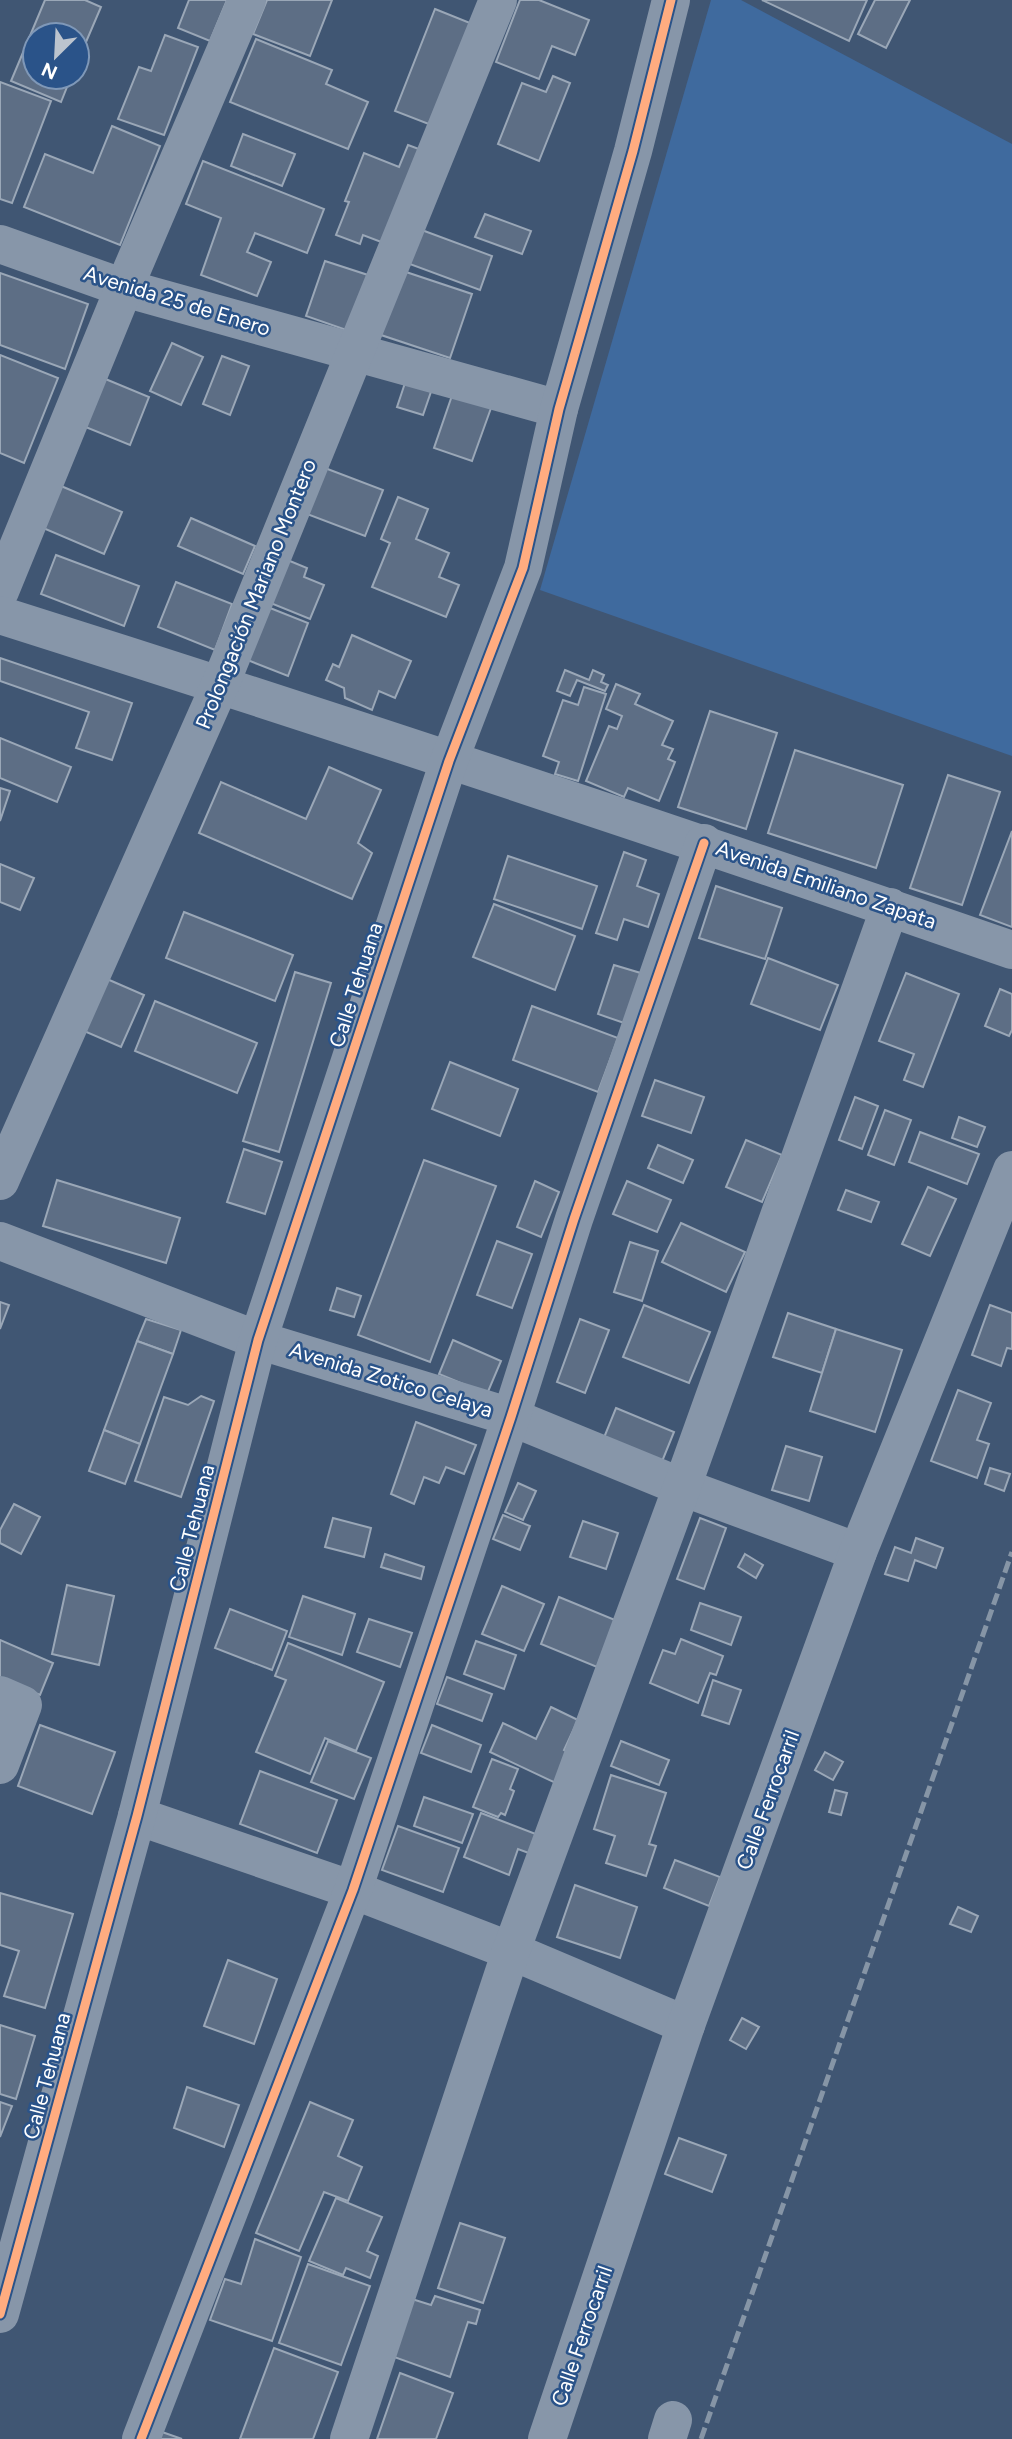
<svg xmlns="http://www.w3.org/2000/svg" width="1012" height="2439" font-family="Figtree,sans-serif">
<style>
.green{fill:#3f6a9e}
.building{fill:#5d6e85;stroke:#9aa7b7;stroke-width:2}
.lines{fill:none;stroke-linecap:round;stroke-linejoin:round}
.street{stroke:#8796a9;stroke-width:38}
.rail{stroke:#8695a6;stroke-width:5;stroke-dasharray:12 5;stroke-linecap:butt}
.cycleway-casing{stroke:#2a5389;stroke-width:13}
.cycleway{stroke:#ffac80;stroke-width:9}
.labels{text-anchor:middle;stroke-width:5;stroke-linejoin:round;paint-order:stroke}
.street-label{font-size:21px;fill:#fff;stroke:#2a5389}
</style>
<rect width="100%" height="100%" fill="#405673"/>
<!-- green -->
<path class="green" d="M711 0H741L1012 144V756L540 590Z"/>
<!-- building -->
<g class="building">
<path d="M45 0H85L101 7 77 63V35H35V77H71L61 102 11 81Z"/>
<path d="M189 0H227L210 41 178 28Z"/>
<path d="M267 0H332L310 56 253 34Z"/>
<path d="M520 0H539L589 20 575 55 552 46 539 79 496 62Z"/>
<path d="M762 0H867L849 41Z"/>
<path d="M875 0H910L886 48 858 34Z"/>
<path d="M435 9 480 27 439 128 395 111Z"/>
<path d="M165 35 198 47 164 135 118 119 139 67 151 71Z"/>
<path d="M256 39 332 70 326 84 368 102 348 149 230 102Z"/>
<path d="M553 76 570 83 539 161 498 144 522 83 546 92Z"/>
<path d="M0 82 51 101 12 203 0 199Z"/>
<path d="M112 126 160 146 120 245 24 207 45 154 93 173Z"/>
<path d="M243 134 295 154 282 186 231 166Z"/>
<path d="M408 145 427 152 389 245 363 235 360 244 336 235 349 202 345 201 364 153 399 167Z"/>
<path d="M203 161 324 209 307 253 255 233 247 252 271 262 257 296 201 275 221 218 186 204Z"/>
<path d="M485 214 531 231 522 254 475 237Z"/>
<path d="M419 229 492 256 480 290 407 263Z"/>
<path d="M325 261 371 276 352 332 306 316Z"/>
<path d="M403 271 472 294 450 358 381 335Z"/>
<path d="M0 273 88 304 65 369 0 345Z"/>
<path d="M172 343 203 357 181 405 150 391Z"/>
<path d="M0 355 58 378 24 463 0 453Z"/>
<path d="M222 356 249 366 230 415 203 404Z"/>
<path d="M409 371 435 380 423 415 397 407Z"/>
<path d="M103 378 149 397 130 445 83 426Z"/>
<path d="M456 384 495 397 472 461 434 448Z"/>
<path d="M317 465 383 490 365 536 299 511Z"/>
<path d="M54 483 122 512 104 554 36 525Z"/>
<path d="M398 497 428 509 416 539 449 553 439 577 459 585 446 617 372 587 390 543 381 539Z"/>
<path d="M191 518 255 546 243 574 178 546Z"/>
<path d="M56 555 139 586 124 626 41 594Z"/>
<path d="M285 559 307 568 304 577 324 585 310 619 268 602Z"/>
<path d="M176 582 232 604 215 650 158 627Z"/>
<path d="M265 606 308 623 288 676 245 659Z"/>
<path d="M352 635 411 661 395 698 379 691 372 710 345 698 344 688 326 680 333 664 339 667Z"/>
<path d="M0 658 132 703 112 760 76 748 89 712 0 681Z"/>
<path d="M565 670 589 680 593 670 604 675 601 682 608 685 605 691 577 680 570 696 557 691Z"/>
<path d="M616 684 640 694 635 704 673 721 662 745 673 749 668 759 675 762 659 801 628 788 624 797 586 781 609 726 617 729 622 716 606 709Z"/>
<path d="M584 687 606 694 578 781 555 774 559 762 543 756 563 700 578 705Z"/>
<path d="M710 711 777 733 746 829 678 807Z"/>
<path d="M0 738 71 767 57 802 0 778Z"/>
<path d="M795 750 903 785 876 868 768 833Z"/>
<path d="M329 767 381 790 358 843 372 853 352 899 199 833 221 782 306 819Z"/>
<path d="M948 775 1000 792 962 905 910 888Z"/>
<path d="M0 788 10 791 0 821Z"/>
<path d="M1012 831V927L980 915Z"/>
<path d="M624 852 646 860 637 886 659 894 648 927 624 919 617 940 596 933Z"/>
<path d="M508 856 597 886 582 929 494 899Z"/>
<path d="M0 864 34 878 20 910 0 902Z"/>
<path d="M716 886 782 908 765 959 699 938Z"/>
<path d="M494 904 575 936 555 990 473 957Z"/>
<path d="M184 912 293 955 275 1001 166 958Z"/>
<path d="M768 958 838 985 820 1030 751 1004Z"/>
<path d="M614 965 644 974 627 1024 598 1014Z"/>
<path d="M295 972 331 983 279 1152 243 1141Z"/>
<path d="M906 973 959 994 923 1087 904 1080 914 1054 879 1041Z"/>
<path d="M107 979 144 995 121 1047 84 1031Z"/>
<path d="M1000 989 1012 994V1030L1009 1036 985 1026Z"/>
<path d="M155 1001 257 1043 237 1093 135 1051Z"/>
<path d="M532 1006 618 1038 598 1092 513 1060Z"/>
<path d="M450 1062 518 1089 500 1136 432 1109Z"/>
<path d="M655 1080 704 1097 691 1133 642 1116Z"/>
<path d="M855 1097 878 1106 862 1149 839 1140Z"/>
<path d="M885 1110 911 1120 894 1165 868 1155Z"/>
<path d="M959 1117 985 1127 977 1147 952 1138Z"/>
<path d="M920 1132 979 1154 967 1184 909 1162Z"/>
<path d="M746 1140 782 1155 762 1202 726 1187Z"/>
<path d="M658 1145 693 1160 683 1183 648 1168Z"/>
<path d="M244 1149 282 1162 265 1214 227 1202Z"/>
<path d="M424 1160 496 1186 430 1362 358 1335Z"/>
<path d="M57 1180 180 1218 166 1263 43 1226Z"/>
<path d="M535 1181 559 1192 541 1237 517 1227Z"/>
<path d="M627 1181 671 1200 657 1232 613 1214Z"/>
<path d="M928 1187 956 1199 930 1256 902 1244Z"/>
<path d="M846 1190 879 1202 871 1222 838 1210Z"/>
<path d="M681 1223 745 1252 726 1292 662 1262Z"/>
<path d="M497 1241 532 1254 512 1308 477 1295Z"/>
<path d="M630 1242 658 1251 642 1301 614 1292Z"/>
<path d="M337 1288 361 1296 354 1317 330 1310Z"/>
<path d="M0 1302 9 1305 0 1329Z"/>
<path d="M644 1305 710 1332 689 1383 623 1357Z"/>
<path d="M990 1305 1012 1313V1349L1007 1348 1001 1366 972 1355Z"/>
<path d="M788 1313 836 1329 822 1373 773 1357Z"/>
<path d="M146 1319 181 1330 173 1354 137 1341Z"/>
<path d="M580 1319 609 1330 585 1393 557 1382Z"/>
<path d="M836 1329 902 1350 875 1432 810 1411Z"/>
<path d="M453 1340 501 1361 487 1394 439 1374Z"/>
<path d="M137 1341 173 1354 140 1444 104 1430Z"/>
<path d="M958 1390 991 1403 977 1440 989 1444 977 1478 931 1461Z"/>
<path d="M201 1396 214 1401 181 1497 135 1481 164 1397 188 1405Z"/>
<path d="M616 1408 674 1432 661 1464 603 1440Z"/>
<path d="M416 1422 476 1445 464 1474 446 1467 439 1483 424 1477 414 1504 391 1494Z"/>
<path d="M104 1430 140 1444 125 1484 89 1471Z"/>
<path d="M786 1446 822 1457 809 1501 772 1490Z"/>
<path d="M990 1468 1010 1474 1004 1491 985 1484Z"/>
<path d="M518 1483 536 1491 523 1520 505 1512Z"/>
<path d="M14 1504 40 1517 21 1554 0 1543V1530Z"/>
<path d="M503 1515 530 1526 520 1550 493 1539Z"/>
<path d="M333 1518 371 1528 364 1557 325 1547Z"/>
<path d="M700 1518 726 1528 704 1589 677 1579Z"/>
<path d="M583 1521 618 1533 606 1569 570 1557Z"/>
<path d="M916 1538 943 1548 936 1568 915 1560 908 1581 885 1574 895 1547 911 1553Z"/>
<path d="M385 1554 424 1567 421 1579 381 1567Z"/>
<path d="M745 1554 763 1565 756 1578 738 1567Z"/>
<path d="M67 1585 114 1596 99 1665 52 1654Z"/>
<path d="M502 1586 544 1604 524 1651 482 1634Z"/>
<path d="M303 1596 355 1614 342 1655 289 1637Z"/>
<path d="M559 1597 615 1620 597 1667 541 1644Z"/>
<path d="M700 1603 741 1617 731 1645 691 1630Z"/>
<path d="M230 1609 287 1631 272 1670 215 1648Z"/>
<path d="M369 1619 412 1633 400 1667 357 1652Z"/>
<path d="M681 1639 723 1656 716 1675 710 1673 698 1703 650 1683 663 1650 675 1654Z"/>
<path d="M0 1640 53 1663 40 1695 0 1678Z"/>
<path d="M476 1641 516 1655 504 1689 464 1674Z"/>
<path d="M288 1643 384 1682 356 1751 325 1738 310 1774 256 1752 286 1680 275 1676Z"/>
<path d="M447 1677 492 1694 482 1721 437 1704Z"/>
<path d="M713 1680 741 1690 729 1724 702 1715Z"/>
<path d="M551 1707 578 1720 564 1750 574 1755 560 1785 490 1752 503 1723 536 1739Z"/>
<path d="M40 1725 115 1752 92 1814 18 1786Z"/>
<path d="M432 1725 481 1745 471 1772 421 1753Z"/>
<path d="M328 1741 371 1758 354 1799 311 1782Z"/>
<path d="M621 1741 669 1760 659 1785 611 1766Z"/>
<path d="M825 1752 843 1762 833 1780 815 1770Z"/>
<path d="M492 1759 518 1769 510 1789 514 1791 505 1815 501 1813 498 1817 473 1807Z"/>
<path d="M260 1771 337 1800 317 1853 240 1824Z"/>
<path d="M611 1775 666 1793 649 1844 656 1846 646 1876 606 1863 615 1836 594 1829Z"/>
<path d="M835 1790 847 1793 841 1815 829 1812Z"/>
<path d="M424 1797 473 1814 462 1843 414 1826Z"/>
<path d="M481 1813 541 1836 534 1855 518 1849 509 1875 464 1857Z"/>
<path d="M398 1826 459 1848 443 1892 382 1870Z"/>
<path d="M675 1860 720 1877 709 1906 664 1888Z"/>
<path d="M575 1885 637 1907 620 1958 557 1937Z"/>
<path d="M0 1893 73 1914 45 2008 4 1996 19 1951 0 1945Z"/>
<path d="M958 1907 978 1916 971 1932 950 1924Z"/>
<path d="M228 1960 277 1979 254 2044 204 2026Z"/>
<path d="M742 2018 759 2027 746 2049 730 2040Z"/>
<path d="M0 2025 35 2036 16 2099 0 2094Z"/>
<path d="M187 2087 239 2105 224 2147 174 2128Z"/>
<path d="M0 2102 12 2106 0 2137Z"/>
<path d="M310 2102 353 2120 338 2156 362 2167 348 2201 324 2192 299 2251 256 2233Z"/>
<path d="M679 2138 726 2155 712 2192 665 2174Z"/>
<path d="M336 2198 382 2217 367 2251 378 2256 370 2278 346 2268 343 2275 309 2261Z"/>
<path d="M460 2223 505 2238 483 2303 438 2288Z"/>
<path d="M255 2239 301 2257 272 2341 210 2320 225 2279 241 2284Z"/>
<path d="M308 2264 370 2286 341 2365 279 2343Z"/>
<path d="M435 2296 480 2310 476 2324 468 2322 450 2377 394 2357 412 2299 431 2305Z"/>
<path d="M274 2348 338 2372 313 2439H240Z"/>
<path d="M400 2373 453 2393 436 2439H377Z"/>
<path d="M162 2432 182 2439H159Z"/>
</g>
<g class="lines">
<!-- street -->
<g class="street">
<path d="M0 244 124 288 559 409"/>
<path d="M0 591 124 288 247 0"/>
<path d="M0 615C339 722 676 834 1012 950"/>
<path d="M0 1181 220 685 498 0"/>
<path d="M0 1241 258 1340 511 1417 682 1487 858 1552"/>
<path d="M0 1695 23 1705 0 1765"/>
<path d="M137 1816 353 1890 511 1951 686 2025"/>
<path d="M0 2314 137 1816 258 1340 449 761 523 568 559 409 633 151 671 0"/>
<path d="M141 2439 353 1890 511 1417 574 1219 704 843"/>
<path d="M349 2439 511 1951 682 1487 890 907"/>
<path d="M547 2439 686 2025 858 1552 1012 1170"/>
<path d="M667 2439 673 2420"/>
</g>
<!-- rail -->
<path class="rail" d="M701 2439 1012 1552"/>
<!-- cycleway casing -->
<g class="cycleway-casing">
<g id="cycleway">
<path d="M0 2314 137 1816 258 1340 449 761 523 568 559 409 633 151 671 0"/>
<path d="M141 2439 353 1890 511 1417 574 1219 704 843"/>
</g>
</g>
<!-- cycleway -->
<use href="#cycleway" class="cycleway"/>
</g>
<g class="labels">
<!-- street labels -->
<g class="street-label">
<text transform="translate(177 301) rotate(17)" y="7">Avenida 25 de Enero</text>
<text transform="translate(256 594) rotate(-68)" y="7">Prolongación Mariano Montero</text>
<text transform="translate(826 885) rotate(19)" y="7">Avenida Emiliano Zapata</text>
<text transform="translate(356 985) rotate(-72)" y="7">Calle Tehuana</text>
<text transform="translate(391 1380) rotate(17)" y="7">Avenida Zotico Celaya</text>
<text transform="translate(192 1528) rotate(-76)" y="7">Calle Tehuana</text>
<text transform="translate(768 1800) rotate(-70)" y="7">Calle Ferrocarril</text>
<text transform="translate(47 2076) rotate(-75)" y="7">Calle Tehuana</text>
<text transform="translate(582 2336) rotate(-71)" y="7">Calle Ferrocarril</text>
</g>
</g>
<!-- north arrow -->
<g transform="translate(56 56) rotate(204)"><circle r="33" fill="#2a5389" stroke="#7f98b8" stroke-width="2"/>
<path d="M0-5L12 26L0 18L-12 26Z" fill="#bcc4ce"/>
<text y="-10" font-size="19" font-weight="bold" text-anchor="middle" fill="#ffffff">N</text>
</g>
</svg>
